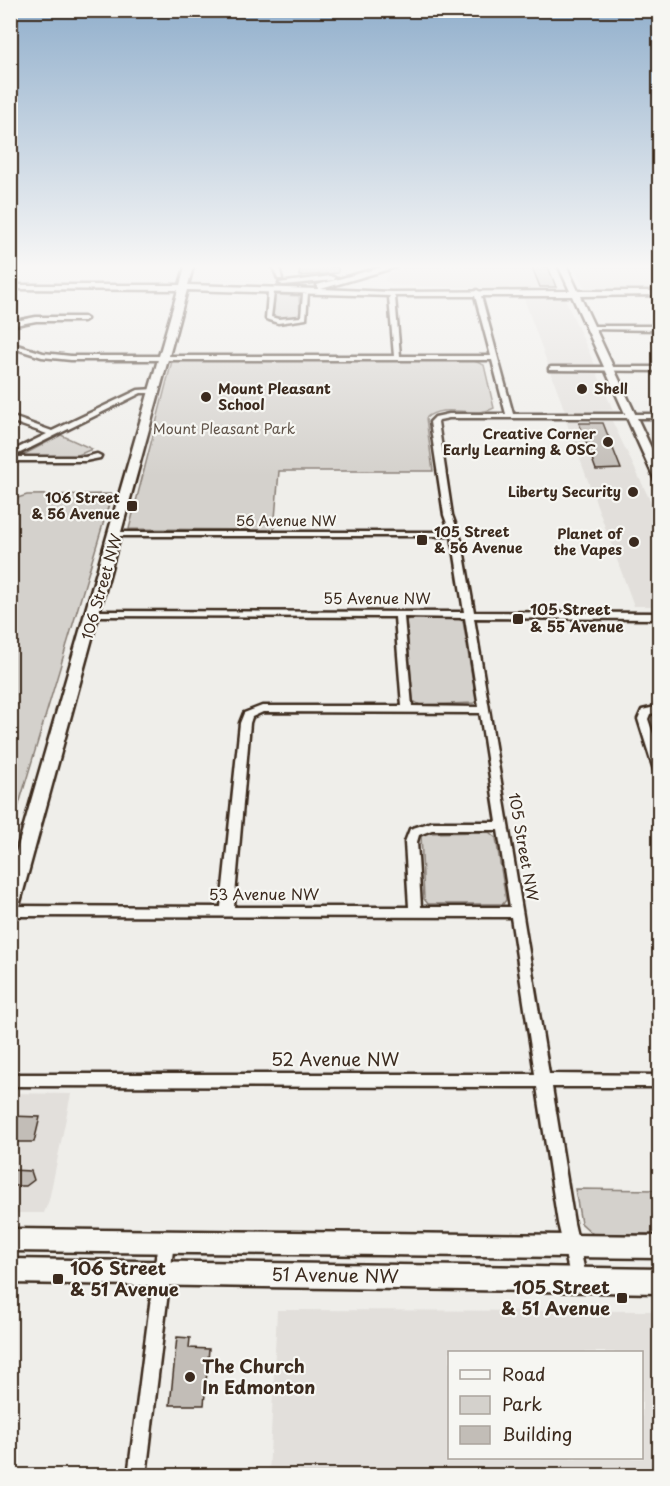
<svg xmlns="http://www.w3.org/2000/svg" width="670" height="1486" font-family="'Playpen Sans',sans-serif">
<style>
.built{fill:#e2dfdb;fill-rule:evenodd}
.green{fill:#d4d1cc;stroke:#887e75;stroke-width:1.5}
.building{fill:#c2bdb7;stroke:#3b2a1e;stroke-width:1.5}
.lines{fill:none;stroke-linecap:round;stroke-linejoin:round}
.street-casing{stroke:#3b2a1e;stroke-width:5}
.secondary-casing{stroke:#3b2a1e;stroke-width:5}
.street{fill:#f6f6f2;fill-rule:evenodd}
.secondary{fill:#f6f6f2;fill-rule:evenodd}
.poi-dot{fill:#3b2a1e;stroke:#f6f6f2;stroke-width:2}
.labels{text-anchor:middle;stroke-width:4.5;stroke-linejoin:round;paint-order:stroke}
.far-poi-label{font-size:14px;font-weight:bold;fill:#3b2a1e;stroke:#f6f6f2;text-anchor:end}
.far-park-label{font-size:14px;fill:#61544a;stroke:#f6f6f2}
.far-street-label{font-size:14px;fill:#3b2a1e;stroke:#f6f6f2}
.street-label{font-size:15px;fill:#3b2a1e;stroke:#f6f6f2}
.poi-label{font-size:15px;font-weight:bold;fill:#3b2a1e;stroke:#f6f6f2;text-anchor:start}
.near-street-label{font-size:18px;fill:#3b2a1e;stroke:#f6f6f2}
.near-poi-label{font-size:18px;font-weight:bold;fill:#3b2a1e;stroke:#f6f6f2;text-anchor:start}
</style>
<rect width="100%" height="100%" fill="#efeeea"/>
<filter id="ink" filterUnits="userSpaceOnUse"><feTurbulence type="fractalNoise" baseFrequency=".0167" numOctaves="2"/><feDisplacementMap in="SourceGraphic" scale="12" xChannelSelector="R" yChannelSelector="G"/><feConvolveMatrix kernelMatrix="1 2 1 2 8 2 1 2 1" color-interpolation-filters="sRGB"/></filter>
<g filter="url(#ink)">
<!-- built -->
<g class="built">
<path d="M405 267H550L559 288 505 289 393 285 384 280 389 274Z"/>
<path d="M574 267H659V288H585Z"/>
<path d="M523 296H555L565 299 595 365H548Z"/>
<path d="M551 372 597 373 613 410 565 412Z"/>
<path d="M566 421H612L659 519V606H634Z"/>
<path d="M10 1093 71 1094 49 1200 44 1213H11Z"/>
<path d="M277 1310 659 1311V1475H269ZM642 1352V1458H450V1352Z"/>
</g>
<!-- green -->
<g class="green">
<path d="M277 295 299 296 300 316 281 319 273 317 275 296Z"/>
<path d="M172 361H474L484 365 494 408C474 419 444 402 426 418L433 471H279L274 530 129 529Z"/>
<path d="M61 435 92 449 76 456H21Z"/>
<path d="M112 494 11 831V500L27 495Z"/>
<path d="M413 618H456L463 621 476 701 474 703 420 705 413 701 406 620Z"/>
<path d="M489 832 496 838 506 900 503 904H428L424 899 421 835 426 833Z"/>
<path d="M575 1189 659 1190V1234H593L581 1223Z"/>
</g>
<!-- building -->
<g class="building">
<path d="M300 267H338V273L299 276Z"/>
<path d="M532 267H548L556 287H540Z"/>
<path d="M579 423H603L621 469 596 470Z"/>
<path d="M10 1116 40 1117 34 1142H10Z"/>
<path d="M10 1170 31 1171 34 1180 26 1186H10Z"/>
<path d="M177 1337 190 1338 189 1348 209 1349 204 1405H170Z"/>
</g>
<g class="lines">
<!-- street casing -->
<g class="street-casing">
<g id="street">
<path d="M273 267H279L282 279H278Z"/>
<path d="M271 290 274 292 271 317 278 319 301 317 303 294 308 293 306 319 278 323 266 319 268 292Z"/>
<path d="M477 290 480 292 513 414H660V418H449L439 420 438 422 452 515 462 543 474 612 660 613V619L474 618 549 1074 660 1075V1087H552L574 1223 587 1280 585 1286 579 1288 573 1286 571 1280 558 1223 537 1087 10 1086V1074H535L511 917 10 916V906L221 907 240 723 244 713 262 706H402L395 617 94 616 89 613 91 611 464 612 452 536H117L113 534 114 532H450L444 515 430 422 435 417 449 414H506L492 360H71L42 357 10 347V343L43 353 71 356H394L389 297 392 295 395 297 400 356H491L474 292ZM404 617 465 618 479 707 412 706ZM263 712 480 713 497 822H432L410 829 405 842 409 907H234L250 723 252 717ZM432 830H498L510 907H421L417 842 419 835Z"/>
<path d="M36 317H84L87 319 84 321H36L10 326V322Z"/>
<path d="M590 326H660V330L588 329 587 328Z"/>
<path d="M551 367H660V371L549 370V368Z"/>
<path d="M138 390 155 389 158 391 155 393H141L12 457H85L97 454 101 456 100 458 85 461H10V452L47 434 10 421V416L52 431Z"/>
<path d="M660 706V712L650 714 648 719 660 755V777L655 773 638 719 642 710Z"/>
<path d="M166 1234 172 1236 174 1242 146 1476H128L158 1242 160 1236Z"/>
</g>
</g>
<!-- secondary casing -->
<g class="secondary-casing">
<g id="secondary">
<path d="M185 267H193L188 285 318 289 317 285 382 267H396L321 289 391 292 570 291 559 267H567L578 291H660V295L580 296 660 467V483L655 480 572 296H391L187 290 19 906 16 911 10 913V874L178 290 10 289V285H180Z"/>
<path d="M331 276 335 278 334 280 283 285 279 283Z"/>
<path d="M10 1229 660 1236V1258L10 1251Z"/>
<path d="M10 1259 660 1269V1293L10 1283Z"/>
</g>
</g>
<!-- street -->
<use href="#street" class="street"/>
<!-- secondary -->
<use href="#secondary" class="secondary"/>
</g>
</g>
<!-- sky -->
<linearGradient id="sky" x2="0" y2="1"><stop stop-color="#91afcc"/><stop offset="0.56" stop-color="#f8f7f6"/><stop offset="1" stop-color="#f8f7f6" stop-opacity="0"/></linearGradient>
<rect width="670" height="476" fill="url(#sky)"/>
<!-- markers -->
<g class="poi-dot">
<circle cx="582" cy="389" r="6"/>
<circle cx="206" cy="397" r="6"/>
<circle cx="608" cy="442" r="6"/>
<circle cx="633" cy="492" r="6"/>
<rect x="126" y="500" width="12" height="12" rx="3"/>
<rect x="416" y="534" width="12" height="12" rx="3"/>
<circle cx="634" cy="542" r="6"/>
<rect x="512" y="613" width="12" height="12" rx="3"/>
<rect x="52" y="1273" width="12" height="12" rx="3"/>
<rect x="616" y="1292" width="12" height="12" rx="3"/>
<circle cx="190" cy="1377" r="6"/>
</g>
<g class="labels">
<!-- far-poi labels -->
<g class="far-poi-label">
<text x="218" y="394" text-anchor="start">Mount Pleasant<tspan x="218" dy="16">School</tspan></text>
<text x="594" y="394" text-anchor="start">Shell</text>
<text x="596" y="439">Creative Corner<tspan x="596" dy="16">Early Learning &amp; OSC</tspan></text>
<text x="621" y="497">Liberty Security</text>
<text x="120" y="503">106 Street<tspan x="120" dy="16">&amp; 56 Avenue</tspan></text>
<text x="434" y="537" text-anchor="start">105 Street<tspan x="434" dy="16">&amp; 56 Avenue</tspan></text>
<text x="622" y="539">Planet of<tspan x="622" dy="16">the Vapes</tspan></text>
</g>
<!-- far-park labels -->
<g class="far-park-label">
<text x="224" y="434">Mount Pleasant Park</text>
</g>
<!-- far-street labels -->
<g class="far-street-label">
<text x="286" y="526">56 Avenue NW</text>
</g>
<!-- street labels -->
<g class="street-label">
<text transform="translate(102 587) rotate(-74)" y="5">106 Street NW</text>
<text x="377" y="604">55 Avenue NW</text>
<text transform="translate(523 847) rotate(80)" y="5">105 Street NW</text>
<text x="264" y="900">53 Avenue NW</text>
</g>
<!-- poi labels -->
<g class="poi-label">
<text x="530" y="615">105 Street<tspan x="530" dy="17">&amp; 55 Avenue</tspan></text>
</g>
<!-- near-street labels -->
<g class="near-street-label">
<text x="335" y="1066">52 Avenue NW</text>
<text transform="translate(335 1276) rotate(1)" y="6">51 Avenue NW</text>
</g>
<!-- near-poi labels -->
<g class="near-poi-label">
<text x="70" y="1275">106 Street<tspan x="70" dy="21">&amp; 51 Avenue</tspan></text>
<text x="610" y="1294" text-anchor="end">105 Street<tspan x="610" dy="21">&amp; 51 Avenue</tspan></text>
<text x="202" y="1373">The Church<tspan x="202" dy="21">In Edmonton</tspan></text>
</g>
</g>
<!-- margin -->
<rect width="670" height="1486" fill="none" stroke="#f6f6f2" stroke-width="36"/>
<rect x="18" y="18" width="634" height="1450" fill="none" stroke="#3b2a1e" stroke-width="2" filter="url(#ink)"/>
<!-- legend -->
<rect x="448" y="1351" width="195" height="108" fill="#f6f6f2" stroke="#aba49d" stroke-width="1.5"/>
<rect x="460" y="1370" width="30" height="9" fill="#f6f6f2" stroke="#aba49d" stroke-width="1.5"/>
<text x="502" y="1381" font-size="18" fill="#3b2a1e">Road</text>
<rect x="460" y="1396" width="30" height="18" fill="#d4d1cc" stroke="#aba49d" stroke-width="1.5"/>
<text x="502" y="1411" font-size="18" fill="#3b2a1e">Park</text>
<rect x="460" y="1426" width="30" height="18" fill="#c2bdb7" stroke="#aba49d" stroke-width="1.5"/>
<text x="502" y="1441" font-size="18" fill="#3b2a1e">Building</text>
</svg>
